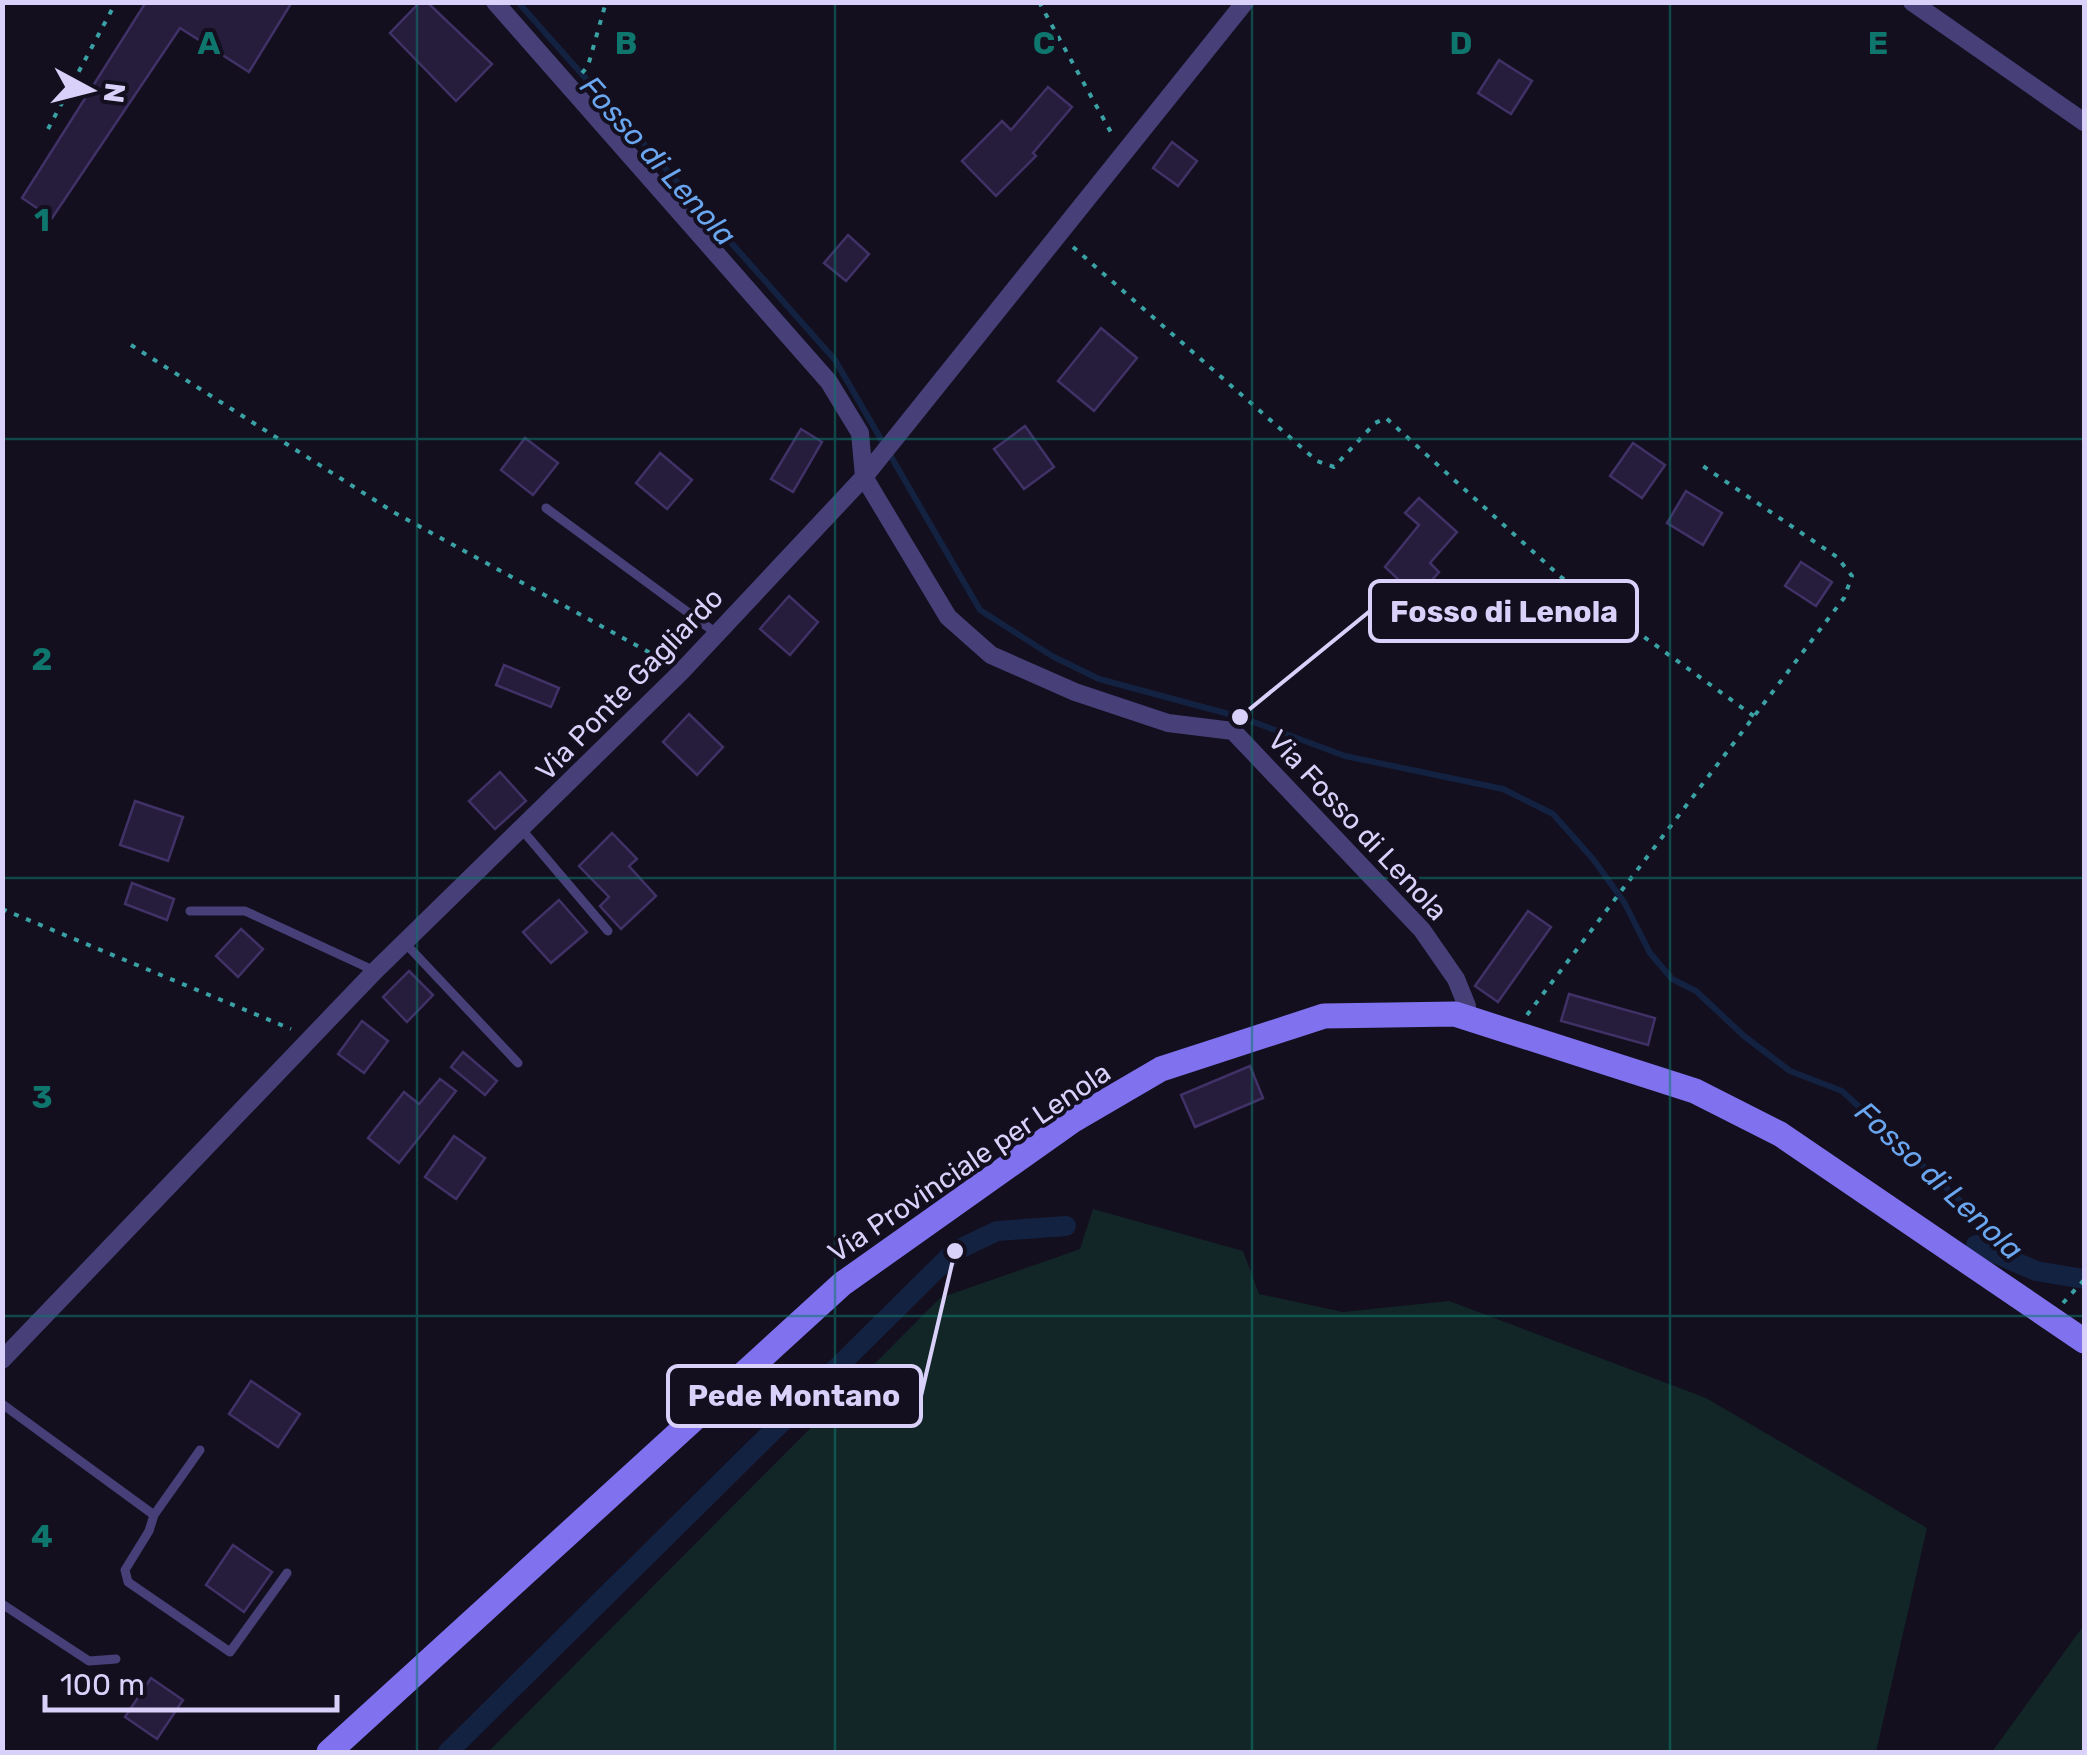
<svg xmlns="http://www.w3.org/2000/svg" width="2087" height="1755" font-family="Rubik,sans-serif">
<style>
.green{fill:#122627}
.lines{fill:none;stroke-linecap:round;stroke-linejoin:round}
.stream{stroke:#142242;stroke-width:6}
.canal{stroke:#142242;stroke-width:20}
.building{fill:#261d3d;stroke:#403166;stroke-width:2.5}
.path{stroke:#3aa1a4;stroke-width:4;stroke-dasharray:5 8;stroke-linecap:butt}
.lane{stroke:#463f78;stroke-width:9}
.street{stroke:#463f78;stroke-width:18}
.secondary{stroke:#8072ef;stroke-width:25}
.grid{fill:none;stroke:#0f766e;stroke-width:2.5;stroke-opacity:0.55}
.labels{text-anchor:middle;stroke-width:8;stroke-linejoin:round;paint-order:stroke}
.street-label{font-size:28px;fill:#d9d1fa;stroke:#130f1e}
.water-label{font-size:30px;font-style:italic;fill:#6aa6ef;stroke:#130f1e}
.grid-label{font-size:32px;text-anchor:middle;font-weight:bold;fill:#0f766e;stroke:#130f1e;stroke-width:8;stroke-linejoin:round;paint-order:stroke}
.leader{fill:none;stroke:#d9d1fa;stroke-width:4}
.callout-dot{fill:#d9d1fa;stroke:#130f1e;stroke-width:4}
.callout{fill:#130f1e;stroke:#d9d1fa;stroke-width:4}
.callout-label{font-size:30px;text-anchor:middle;font-weight:bold;fill:#d9d1fa}
</style>
<rect width="100%" height="100%" fill="#130f1e"/>
<!-- green -->
<g class="green">
<path d="M1093 1209 1243 1251 1259 1294 1343 1312 1449 1301 1706 1398 1927 1528 1876 1752H488L940 1298 1080 1249Z"/>
<path d="M2084 1625V1752H1992Z"/>
</g>
<g class="lines">
<!-- stream -->
<path class="stream" d="M518 2 835 360 980 610 1052 656 1099 679 1240 717 1345 756 1503 789 1553 814 1593 859 1624 902 1650 953 1672 979 1696 991 1744 1036 1790 1071 1842 1091 2036 1271"/>
<!-- canal -->
<g class="canal">
<path d="M1976 1245 2036 1271 2084 1279"/>
<path d="M448 1752 955 1251 997 1231 1066 1226"/>
</g>
</g>
<!-- building -->
<g class="building">
<path d="M146 2H292L249 72 180 28 52 218 22 198Z"/>
<path d="M420 2H427L492 64 456 101 390 33Z"/>
<path d="M1499 60 1532 81 1511 114 1478 93Z"/>
<path d="M1048 87 1072 107 1033 153 1036 156 996 196 962 161 1002 121 1011 130Z"/>
<path d="M1172 142 1197 161 1178 186 1153 168Z"/>
<path d="M848 235 869 254 846 281 824 263Z"/>
<path d="M1101 328 1137 358 1094 411 1058 381Z"/>
<path d="M1025 426 1054 467 1024 489 994 449Z"/>
<path d="M801 429 822 442 793 492 771 479Z"/>
<path d="M525 438 558 463 533 495 501 470Z"/>
<path d="M1633 443 1665 465 1642 498 1610 476Z"/>
<path d="M660 453 692 480 667 509 636 483Z"/>
<path d="M1686 491 1722 513 1703 545 1667 523Z"/>
<path d="M1419 498 1457 532 1430 563 1439 572 1417 597 1385 567 1419 525 1405 513Z"/>
<path d="M1801 562 1832 582 1816 606 1785 586Z"/>
<path d="M789 596 818 622 790 655 760 629Z"/>
<path d="M504 665 559 688 551 707 496 685Z"/>
<path d="M689 714 723 747 697 775 663 742Z"/>
<path d="M500 772 526 801 495 829 469 801Z"/>
<path d="M135 801 183 817 168 861 120 845Z"/>
<path d="M612 833 637 859 629 866 656 896 621 929 600 906 609 897 579 866Z"/>
<path d="M132 883 174 899 167 920 125 904Z"/>
<path d="M559 900 587 932 551 963 523 932Z"/>
<path d="M1528 911 1551 927 1498 1002 1475 986Z"/>
<path d="M241 929 263 949 238 977 216 956Z"/>
<path d="M409 971 433 995 407 1022 383 997Z"/>
<path d="M1569 994 1655 1018 1648 1045 1561 1021Z"/>
<path d="M362 1021 388 1041 364 1073 338 1054Z"/>
<path d="M463 1052 497 1081 485 1095 451 1067Z"/>
<path d="M1250 1066 1263 1098 1195 1127 1181 1095Z"/>
<path d="M440 1079 456 1091 399 1163 368 1138 404 1092 419 1104Z"/>
<path d="M454 1136 485 1158 456 1199 425 1177Z"/>
<path d="M251 1381 300 1414 278 1447 229 1414Z"/>
<path d="M233 1545 272 1572 244 1612 206 1585Z"/>
<path d="M151 1678 183 1700 157 1739 125 1717Z"/>
</g>
<g class="lines">
<!-- path -->
<g class="path">
<path d="M1039 2 1113 136"/>
<path d="M582 73 588 66 606 2"/>
<path d="M48 129 116 2"/>
<path d="M1073 247 1317 461 1334 467 1375 423 1386 418 1561 577 1755 717"/>
<path d="M131 345 395 513 665 661"/>
<path d="M2 909 291 1029"/>
<path d="M1527 1015 1844 598 1852 576 1837 557 1697 462"/>
<path d="M2063 1303 2084 1280"/>
</g>
<!-- lane -->
<g class="lane">
<path d="M546 508 716 633"/>
<path d="M523 831 608 931"/>
<path d="M190 911H245L375 971"/>
<path d="M405 943 518 1063"/>
<path d="M2 1404 154 1515"/>
<path d="M200 1450 154 1515 149 1531 125 1570 128 1582 230 1652 287 1573"/>
<path d="M2 1604 89 1661 116 1659"/>
</g>
<!-- street -->
<g class="street">
<path d="M495 2 829 382 860 433 864 477 948 617 991 655 1075 692 1168 723 1233 731 1422 930 1456 979 1467 1006 1465 1017"/>
<path d="M1912 2 2084 122"/>
<path d="M2 1360 375 971 681 672 864 477 1245 2"/>
</g>
<!-- secondary -->
<path class="secondary" d="M329 1752 842 1284 1072 1121 1161 1069 1324 1016 1455 1014 1695 1091 1780 1134 2084 1341"/>
</g>
<!-- grid -->
<path class="grid" d="M417 2V1752M835 2V1752M1252 2V1752M1670 2V1752M2 439H2084M2 878H2084M2 1316H2084"/>
<g class="labels">
<!-- street labels -->
<g class="street-label">
<text transform="translate(629 684) rotate(-46)" y="10">Via Ponte Gagliardo</text>
<text transform="translate(1358 825) rotate(47)" y="10">Via Fosso di Lenola</text>
<text transform="translate(969 1162) rotate(-34)" y="10">Via Provinciale per Lenola</text>
</g>
<!-- water labels -->
<g class="water-label">
<text transform="translate(658 161) rotate(48)" y="10">Fosso di Lenola</text>
<text transform="translate(1939 1181) rotate(43)" y="10">Fosso di Lenola</text>
</g>
</g>
<g class="grid-label">
<text x="209" y="54">A</text>
<text x="626" y="54">B</text>
<text x="1044" y="54">C</text>
<text x="1461" y="54">D</text>
<text x="1878" y="54">E</text>
<text x="42" y="231">1</text>
<text x="42" y="670">2</text>
<text x="42" y="1108">3</text>
<text x="42" y="1547">4</text>
</g>
<!-- callouts -->
<path class="leader" d="M1240 717L1370 611M955 1251L921 1396"/>
<g class="callout-dot">
<circle cx="1240" cy="717" r="10"/>
<circle cx="955" cy="1251" r="10"/>
</g>
<g class="callout">
<rect x="1370" y="581" width="267" height="60" rx="10"/>
<rect x="668" y="1366" width="253" height="60" rx="10"/>
</g>
<g class="callout-label">
<text x="1504" y="622">Fosso di Lenola</text>
<text x="794" y="1406">Pede Montano</text>
</g>
<!-- border -->
<rect width="2087" height="1755" fill="none" stroke="#d9d1fa" stroke-width="10"/>
<!-- north arrow -->
<g transform="translate(90 90) rotate(97)" stroke="#130f1e" stroke-width="8" paint-order="stroke">
<path d="M0-8L18 38L0 25L-18 38Z" fill="#d9d1fa"/>
<text y="-15" font-size="28" font-weight="bold" text-anchor="middle" fill="#d9d1fa">N</text>
</g>
<!-- scale -->
<path d="M45 1695v15h292v-15" fill="none" stroke="#d9d1fa" stroke-width="5"/>
<text x="60" y="1695" font-size="30" fill="#d9d1fa" stroke="#130f1e" stroke-width="8" paint-order="stroke">100 m</text>
</svg>
